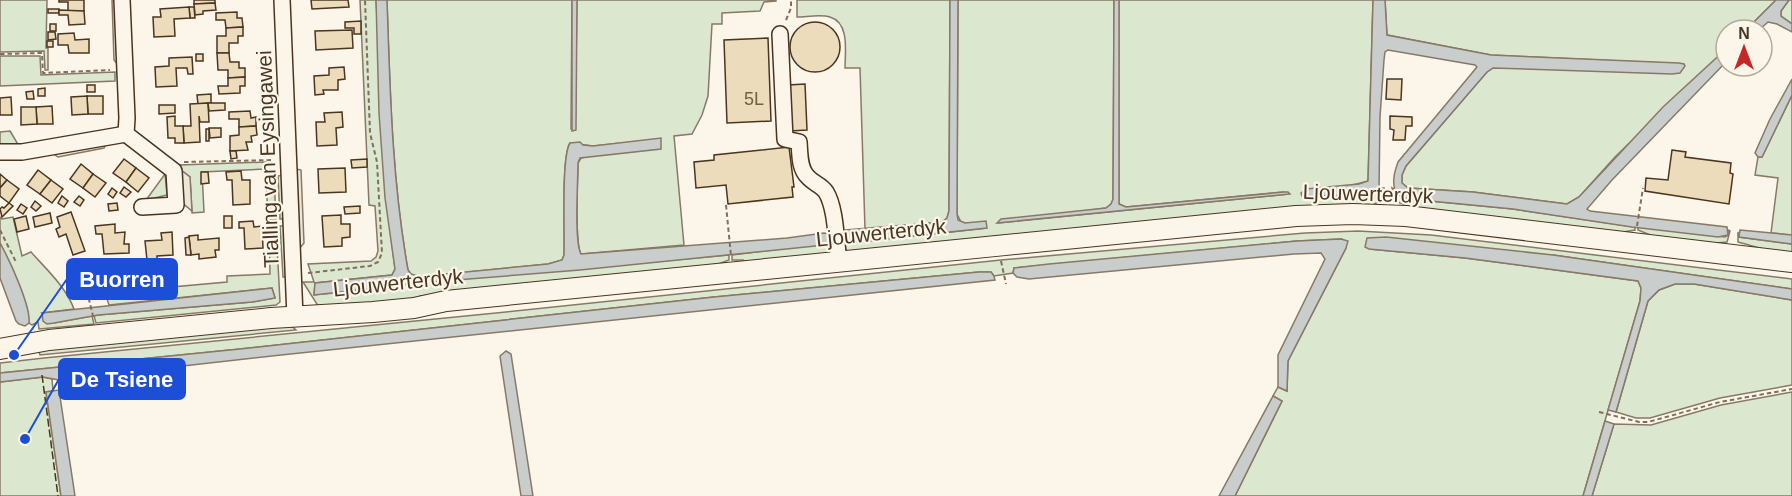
<svg xmlns="http://www.w3.org/2000/svg" width="1792" height="496" font-family="Helvetica,sans-serif">
<style>
.green{fill:#dce7d0;stroke:#887966;stroke-width:1.5}
.parking{fill:#ede7d9;stroke:#887966;stroke-width:1.5}
.water{fill:#c9cecd;stroke:#887966;stroke-width:1.5}
.building{fill:#ecdcbc;stroke:#4a3520;stroke-width:1.5}
.lines{fill:none;stroke-linecap:round;stroke-linejoin:round}
.minor-casing{stroke:#4a3520;stroke-width:18}
.major-casing{stroke:#4a3520;stroke-width:22}
.path{stroke:#7f6f5c;stroke-width:2;stroke-dasharray:4.5 3;stroke-linecap:butt}
.minor{stroke:#fbf6e9;stroke-width:15}
.major{stroke:#fbf6e9;stroke-width:20}
.fence{stroke:#4a3520;stroke-width:1.5;stroke-dasharray:8 3;stroke-linecap:butt}
.labels{text-anchor:middle;stroke-width:4.5;stroke-linejoin:round;paint-order:stroke}
.number-label{font-size:18px;fill:#725f47}
.street-label{font-size:21px;fill:#4a3520;stroke:#fbf6e9}
.leader{fill:none;stroke:#1d4ed8;stroke-width:2}
.callout-dot{fill:#1d4ed8;stroke:#fbf6e9;stroke-width:2}
.callout{fill:#1d4ed8;stroke:#1d4ed8;stroke-width:2}
.callout-label{font-size:22px;text-anchor:middle;font-weight:bold;fill:#fff}
</style>
<rect width="100%" height="100%" fill="#fbf6e9"/>
<!-- green -->
<g class="green">
<path d="M0 0H47L46 48H48V70H45L44 51 0 52Z"/>
<path d="M360 0H376L391 237 395 269 392 275 315 283 314 295 397 287 411 274 408 270C392 181 390 90 387 0H572L571 129 575 130 577 0H776V1L764 2 760 11 722 13V24H712L708 96 702 115 692 134 674 136 684 245 581 254C574 243 578 180 578 163L581 158 661 139 593 146 570 143C561 157 565 234 564 255L562 260 548 264 430 276 431 282 729 255V260L713 266 420 296 417 299 320 309 303 282H314L308 264 371 261 376 257 378 251 375 206 369 205Z"/>
<path d="M797 0H950L949 211 947 218 943 222 865 229 860 68H845C845 52 850 23 830 17 821 14 806 17 797 17Z"/>
<path d="M958 0H1114L1113 200 1111 204 1106 208 998 223 1289 194 1283 192 1126 207 1119 204V0H1373L1368 181 1307 197 1368 195 1379 191 1380 188H1384L1382 200 1367 208 851 253 845 249 844 236 852 243 987 228 961 222 957 214Z"/>
<path d="M1385 0H1776L1746 30H1726V49L1615 157 1579 197 1567 204 1473 192 1408 188 1402 183V175L1406 166 1487 72 1493 68 1684 64 1491 55 1387 35Z"/>
<path d="M1789 0H1792V24L1781 16V11Z"/>
<path d="M0 56H40L41 75 115 72V81L0 86Z"/>
<path d="M1792 95V235L1771 233 1778 178 1755 175 1758 157H1762L1765 151Z"/>
<path d="M10 131 19 146H0V132Z"/>
<path d="M266 162V169L202 172 204 212 192 213 190 177 177 167 179 165Z"/>
<path d="M165 174 167 195 146 200Z"/>
<path d="M274 175 276 220H268L266 176Z"/>
<path d="M283 175 284 219H280L278 176Z"/>
<path d="M1392 188 1409 199 1513 209 1635 227V230L1617 233 1418 210 1395 201Z"/>
<path d="M0 217 2 219 13 217 22 256 31 252C46 269 66 287 74 309L42 313 54 323 92 316 94 324 39 329 38 322 32 325 29 323 27 308 14 272 0 243Z"/>
<path d="M269 226H276L280 302 276 305 96 323 94 316 98 315 252 302 275 298 272 288 109 305 105 293 227 282V276L270 274Z"/>
<path d="M280 226H285L287 277H283Z"/>
<path d="M1638 227 1725 237 1728 235V230L1730 231 1727 242 1704 244 1660 239 1638 230Z"/>
<path d="M1358 231 1431 235 1792 279V289L1553 255 1369 249 1465 258 1638 281 1641 288 1640 301 1583 496H1235L1282 401 1273 396 1278 387 1287 391 1288 361 1346 248 1342 239 1297 241 1014 268 1013 273 994 276 991 272H979L714 297 240 349 0 373V363L44 358 506 312 1001 260 1305 233Z"/>
<path d="M1738 232 1739 237 1792 244V256C1773 253 1757 247 1738 242Z"/>
<path d="M829 243 831 248 827 254 747 263 743 260H732V255Z"/>
<path d="M1675 284H1694L1792 300V385L1720 398 1650 418H1636L1616 412 1648 301 1659 290Z"/>
<path d="M288 323 296 330 40 355 38 348Z"/>
<path d="M43 377 52 379 53 391 46 392 61 496H0V382Z"/>
<path d="M1792 392V496H1592L1614 424 1651 425 1721 405Z"/>
</g>
<!-- parking -->
<g class="parking">
<path d="M112 0H116L119 66 114 60Z"/>
<path d="M107 142 104 148 58 157 52 153Z"/>
<path d="M177 167 190 177 192 211 180 201Z"/>
<path d="M296 169 301 170 304 243 299 249Z"/>
</g>
<!-- water -->
<g class="water">
<path d="M376 0H387C390 90 392 181 408 270L411 274 418 276 420 283 314 295 315 283 392 275 395 269 385 198 379 113Z"/>
<path d="M572 0H577L576 130 572 131Z"/>
<path d="M950 0H958L957 214 958 220 965 223 986 221 987 228 847 243 843 232 845 230 942 222 947 218 949 211Z"/>
<path d="M1114 0H1119V204L1126 207 1284 192H1288L1290 194 997 223 1001 219 1106 208 1111 204 1113 199Z"/>
<path d="M1373 0H1385L1387 35 1491 55 1679 63 1684 64 1685 66 1680 73 1672 74 1493 68 1487 72 1406 166 1402 175V183L1408 188 1473 192 1567 204 1579 197 1663 107 1726 49V62L1612 180 1587 209 1590 211 1727 227 1728 235 1718 237 1632 227 1513 209 1409 199C1405 197 1398 196 1396 192 1391 183 1395 170 1398 162L1477 67 1475 65 1388 50 1385 52 1384 60 1380 117 1379 191 1368 195 1302 196 1301 193 1306 189 1359 184 1368 181Z"/>
<path d="M1776 0H1789L1781 11V16L1792 24V32L1777 24 1768 22 1759 30H1746Z"/>
<path d="M1792 79V95L1765 151 1762 157H1758L1755 153 1770 119Z"/>
<path d="M661 138V149L580 158 578 163C578 180 574 243 581 254L787 238 824 233 829 234V243L825 245 580 270 431 282 430 276 434 275 548 264 562 260 564 255C565 234 561 157 570 143L580 142 583 145 593 146Z"/>
<path d="M1740 230 1792 235V244L1739 237Z"/>
<path d="M1386 237 1553 255 1792 289V300L1694 284H1675L1659 290 1648 301 1616 412 1608 410 1640 301 1641 288 1638 281 1465 258 1369 249 1365 247 1367 238Z"/>
<path d="M1341 239 1348 241 1346 248 1288 361 1287 391 1278 387V355L1325 259 1321 253 1294 254 1029 279 1017 277 1013 273 1014 268 1049 264 1297 241Z"/>
<path d="M0 243C9 259 31 306 29 323L25 326 19 324 16 321 0 278Z"/>
<path d="M979 272H991L994 276 995 280 281 355 59 380 43 377 0 382V373L240 349 714 297Z"/>
<path d="M272 288 275 298 252 302 98 315 54 323 47 324 43 321 42 313Z"/>
<path d="M506 351 511 354 533 496H521L500 356Z"/>
<path d="M59 390 75 496H61L46 392Z"/>
<path d="M1273 396 1282 401 1235 496H1219Z"/>
<path d="M1605 421 1614 424 1592 496H1583Z"/>
</g>
<!-- building -->
<g class="building">
<path d="M59 0H84V11L68 12V2H59Z"/>
<path d="M194 0H215V3L194 4Z"/>
<path d="M311 0H348L349 7 312 9Z"/>
<path d="M215 3 216 10 203 11V14L195 15 194 4Z"/>
<path d="M189 7H194L195 18H190Z"/>
<path d="M189 7 190 18 174 19 175 36 154 37 153 17H161L160 9Z"/>
<rect x="48" y="9" width="11" height="4"/>
<path d="M59 10 84 11 85 24 69 25 68 15H59Z"/>
<path d="M237 12V18H242L243 27 226 28 225 20H216V13Z"/>
<path d="M361 21V34H354V28H345V22Z"/>
<circle cx="815" cy="47" r="25"/>
<rect x="50" y="24" width="6" height="7"/>
<path d="M243 27V36H238V43H229V53H217V36H226V28Z"/>
<path d="M352 30 353 48 316 50 315 31Z"/>
<path d="M48 32H55L56 39 48 40Z"/>
<path d="M74 33 75 40 89 39V53H69L68 45H58V34Z"/>
<path d="M768 38 771 121 727 123 724 40Z"/>
<rect x="47" y="41" width="6" height="6"/>
<path d="M217 53H229L230 62H239V68H245V77L228 78V70H218Z"/>
<rect x="196" y="54" width="7" height="7"/>
<path d="M192 57 193 74H188L187 68H176L177 86 156 87 155 67 169 66V58Z"/>
<path d="M344 67 345 79 338 80V90H323L324 94 315 95 314 76 329 75V68Z"/>
<path d="M245 77V86H240V93L219 94 218 86H228V78Z"/>
<path d="M1387 79H1402L1401 100 1386 99Z"/>
<path d="M805 84 807 130 790 131 788 85Z"/>
<rect x="87" y="85" width="8" height="7"/>
<path d="M45 88V96H38V89Z"/>
<path d="M33 91 34 99H27L26 92Z"/>
<path d="M211 94V103L198 104 197 95Z"/>
<path d="M87 96H103V114H88Z"/>
<path d="M87 96 88 114 72 115 71 97Z"/>
<path d="M11 97 12 115H0V98Z"/>
<path d="M208 103 209 122H200L199 116 200 142 184 143 183 126H191L190 104Z"/>
<path d="M208 103H225V110L209 111Z"/>
<path d="M159 105H175V113L159 114Z"/>
<path d="M52 106 53 124H37L36 107Z"/>
<path d="M21 107H36L37 124 21 125Z"/>
<path d="M250 111 251 118 256 117V126L239 127V119H229V112Z"/>
<path d="M342 112 343 127 336 128 337 145 317 146 316 122H325L324 113Z"/>
<path d="M175 116V126H183L184 143H175V138H168L167 117Z"/>
<path d="M1390 116 1412 117V126H1406L1405 140H1393L1394 130 1390 129Z"/>
<path d="M256 126 257 135 251 136 252 142H246L248 150 230 151V136L239 135V127Z"/>
<path d="M209 128H221V137L210 138Z"/>
<rect x="206" y="129" width="3" height="12"/>
<path d="M789 147 794 187H792L793 197 728 204 726 185 696 188 694 162 714 160V155Z"/>
<path d="M1672 150 1686 152 1685 157 1731 163 1730 173 1733 174 1729 204 1645 191 1646 178 1668 180Z"/>
<path d="M230 151H236L237 158 231 159Z"/>
<path d="M124 159 136 168 126 182 113 173Z"/>
<path d="M367 159V167L352 168 351 160Z"/>
<path d="M81 164 93 174 83 188 70 179Z"/>
<path d="M136 168 149 178 138 192 126 182Z"/>
<path d="M345 168 346 192 319 193 318 169Z"/>
<path d="M38 170 51 180 40 194 27 185Z"/>
<path d="M241 171 242 180H250V204L233 205 232 180H227L226 172Z"/>
<path d="M201 172H208L209 183 201 184Z"/>
<path d="M0 174 7 180 0 188Z"/>
<path d="M93 174 106 183 95 197 83 188Z"/>
<path d="M7 180 19 189 9 203 0 196V188Z"/>
<path d="M51 180 63 189 52 203 40 194Z"/>
<path d="M124 187 131 192 126 197 120 193Z"/>
<path d="M112 188 117 192 113 198 108 194Z"/>
<path d="M62 196 68 201 64 207 58 203Z"/>
<path d="M79 196 84 200 80 206 74 202Z"/>
<path d="M35 201 41 206 36 211 31 207Z"/>
<path d="M9 203 13 206 2 217 0 209 2 207 4 208Z"/>
<path d="M117 203 118 210 109 211 108 204Z"/>
<path d="M21 204 27 208 23 214 17 210Z"/>
<path d="M360 206V213L345 214 344 207Z"/>
<path d="M71 212 85 251 73 255 66 234 59 237 56 229 60 227 57 217Z"/>
<path d="M50 213 52 223 35 227 33 217Z"/>
<path d="M341 215V224H350V237L342 238V246L324 247 322 216Z"/>
<path d="M26 216 29 229 17 232 14 219Z"/>
<rect x="224" y="216" width="8" height="12"/>
<path d="M253 221 254 227 262 226 263 248 245 249 244 228H239V222Z"/>
<path d="M115 224V233L125 232 124 244H129V253L104 254 102 234H96L95 226Z"/>
<path d="M172 232 173 255 157 256V259L147 260 145 241 162 240 161 233Z"/>
<path d="M198 235V240L219 238V250H215L216 257 199 259V254L191 255 189 236Z"/>
<path d="M189 237 191 255H186L185 238Z"/>
</g>
<g class="lines">
<!-- minor casing -->
<g class="minor-casing">
<g id="minor">
<path d="M122 0 127 118 126 134 174 171 176 205 142 207"/>
<path d="M282 0 295 317"/>
<path d="M780 34 785 139 799 142C800 153 799 169 808 177 813 183 821 185 826 192 836 208 836 242 839 261"/>
<path d="M0 152H22L126 134"/>
</g>
</g>
<!-- major casing -->
<g class="major-casing">
<path id="major" d="M0 349 49 340 271 318 373 312 414 308 446 301 1296 216 1353 214 1406 216 1792 262"/>
</g>
<!-- path -->
<g class="path">
<path d="M786 20 791 8V0"/>
<path d="M0 54 42 53 43 73 110 70"/>
<path d="M184 162 274 160"/>
<path d="M726 205 731 256"/>
<path d="M1637 226 1643 188"/>
<path d="M0 230 16 262"/>
<path d="M1001 261 1006 284"/>
<path d="M76 263 84 279 94 320"/>
<path d="M308 273 370 266 378 262 382 253 377 162 370 133 365 0"/>
<path d="M1599 412 1639 422H1648L1720 402 1792 389"/>
</g>
<!-- minor -->
<use href="#minor" class="minor"/>
<!-- major -->
<use href="#major" class="major"/>
<!-- fence -->
<path class="fence" d="M42 375 58 496"/>
</g>
<g class="labels">
<!-- number labels -->
<g class="number-label">
<text x="754" y="105">5L</text>
</g>
<!-- street labels -->
<g class="street-label">
<text transform="translate(268 159) rotate(-92)" y="7">Tialling van Eysingawei</text>
<text transform="translate(1368 194) rotate(2)" y="7">Ljouwerterdyk</text>
<text transform="translate(881 233) rotate(-6)" y="7">Ljouwerterdyk</text>
<text transform="translate(398 283) rotate(-6)" y="7">Ljouwerterdyk</text>
</g>
</g>
<!-- callouts -->
<path class="leader" d="M14 355L67 279M25 439L59 379"/>
<g class="callout-dot">
<circle cx="14" cy="355" r="6"/>
<circle cx="25" cy="439" r="6"/>
</g>
<g class="callout">
<rect x="67" y="259" width="110" height="40" rx="6"/>
<rect x="59" y="359" width="126" height="40" rx="6"/>
</g>
<g class="callout-label">
<text x="122" y="287">Buorren</text>
<text x="122" y="387">De Tsiene</text>
</g>
<!-- north arrow -->
<g transform="translate(1744 48)"><circle r="28" fill="#fbf6e9" stroke="#b4a999" stroke-width="1.5"/>
<path d="M0-4.5L10 22L0 15L-10 22Z" fill="#c62828"/>
<text y="-9" font-size="16" font-weight="bold" text-anchor="middle" fill="#4a3520">N</text>
</g>
</svg>
